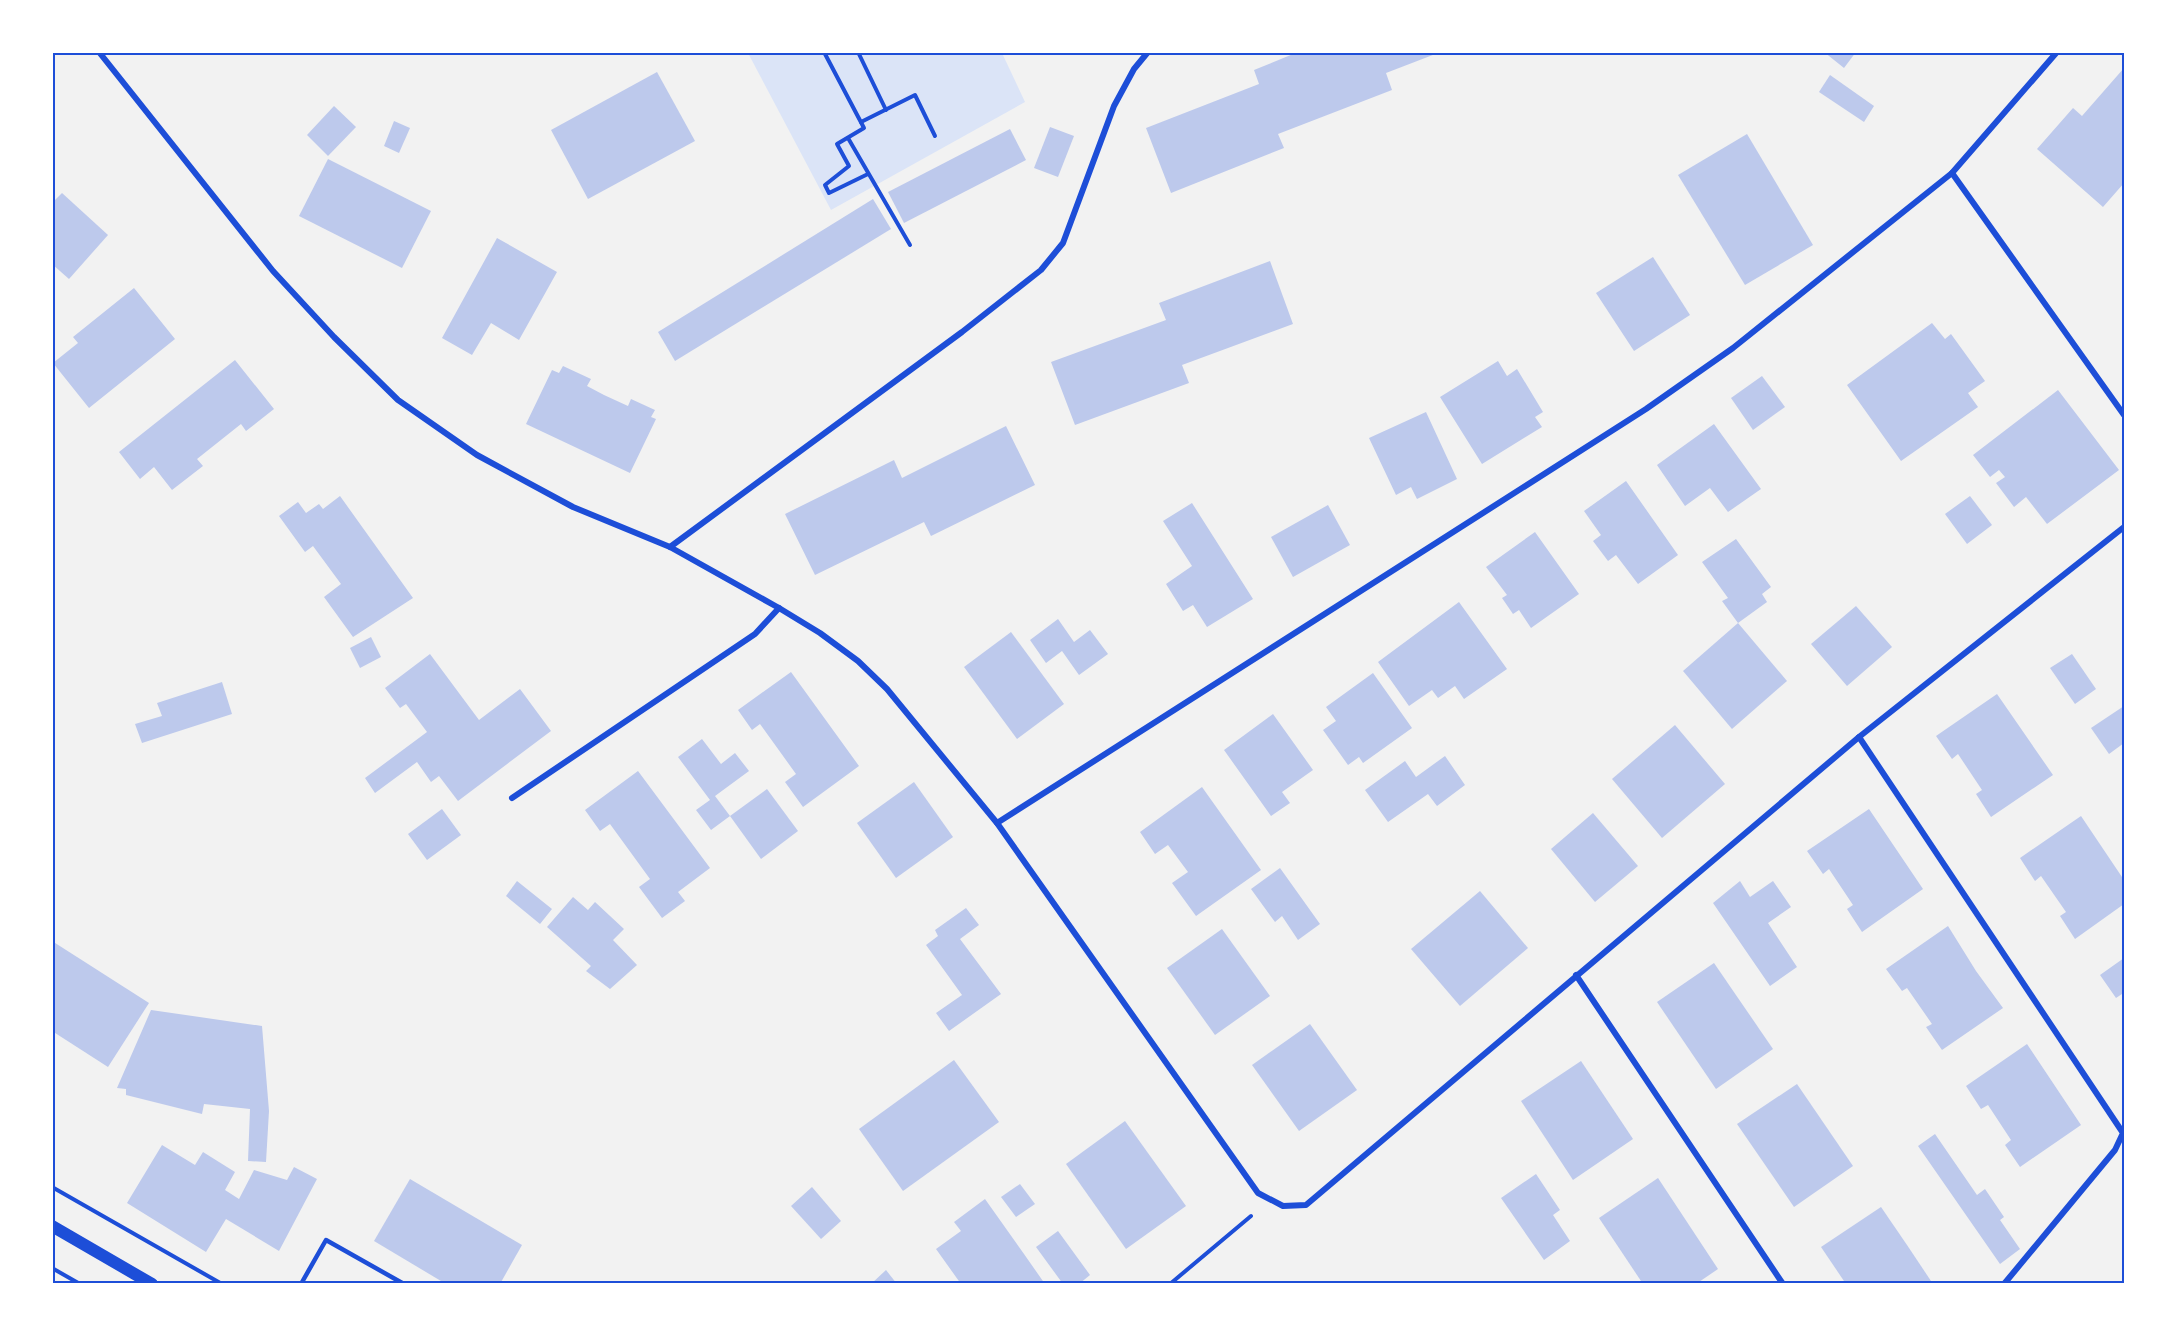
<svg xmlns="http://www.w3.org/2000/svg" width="2177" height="1336" font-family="Jost,sans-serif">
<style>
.green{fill:#dbe4f7}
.building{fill:#bdc9ec}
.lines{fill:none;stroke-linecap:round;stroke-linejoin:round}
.path{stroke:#1d4ed8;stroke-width:4}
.service{stroke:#1d4ed8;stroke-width:4.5}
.minor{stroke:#1d4ed8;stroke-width:6}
.secondary{stroke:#1d4ed8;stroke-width:12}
.neatline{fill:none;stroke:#1d4ed8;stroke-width:2}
</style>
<rect width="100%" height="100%" fill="#f2f2f2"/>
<!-- green -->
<path class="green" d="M748 53H1002L1025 102 831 210Z"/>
<!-- building -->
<g class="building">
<path d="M1298 52 1438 53 1386 73 1392 90 1278 134 1284 148 1171 193 1146 128 1259 84 1254 70Z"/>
<path d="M1824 52H1856L1844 68Z"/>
<path d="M2124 68V183L2103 207 2037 149 2073 108 2082 116Z"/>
<path d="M657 72 695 141 588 199 551 130Z"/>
<path d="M1830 75 1874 106 1864 122 1819 92Z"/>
<path d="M334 106 356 127 328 156 307 135Z"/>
<path d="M394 121 410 128 399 153 384 146Z"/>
<path d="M1050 127 1074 136 1058 177 1034 168Z"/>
<path d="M1010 129 1026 160 904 223 888 192Z"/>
<path d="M1747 134 1813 245 1745 285 1678 175Z"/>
<path d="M328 159 431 211 402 268 299 216Z"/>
<path d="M62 193 108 235 69 279 52 264V203Z"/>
<path d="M873 199 891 229 675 361 658 332Z"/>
<path d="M497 238 557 272 519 340 491 323 472 355 442 338Z"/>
<path d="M1653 257 1690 315 1634 351 1596 293Z"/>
<path d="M1270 261 1293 324 1182 365 1189 383 1075 425 1051 362 1166 320 1159 303Z"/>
<path d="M134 288 175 339 89 408 53 363 78 343 73 337Z"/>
<path d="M1932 323 1945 339 1951 334 1985 381 1968 393 1978 407 1901 461 1847 385Z"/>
<path d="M235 360 274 409 246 431 241 424 197 459 203 466 172 490 154 467 140 479 119 452Z"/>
<path d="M1498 361 1507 376 1517 369 1543 412 1535 417 1542 427 1482 464 1440 397Z"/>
<path d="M563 366 591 379 587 386 604 395 628 406 631 399 655 410 651 417 656 419 630 473 526 424 552 370 559 373Z"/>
<path d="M1762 376 1785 407 1753 430 1731 398Z"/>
<path d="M2058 390 2119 470 2047 524 2026 497 2014 507 1996 483 2005 477 1999 470 1990 477 1973 455Z"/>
<path d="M1426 412 1457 479 1417 499 1411 487 1396 495 1369 438Z"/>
<path d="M1714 424 1761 489 1728 512 1710 488 1685 506 1657 465Z"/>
<path d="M1006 426 1035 485 931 536 924 522 815 575 785 514 894 460 902 478Z"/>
<path d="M1626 481 1678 555 1638 584 1616 555 1608 561 1593 541 1601 535 1584 511Z"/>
<path d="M340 496 413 598 353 637 324 597 341 584 313 546 305 552 279 516 298 502 306 513 319 504 323 509Z"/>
<path d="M1970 496 1992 525 1967 544 1945 514Z"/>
<path d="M1192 503 1253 599 1207 627 1193 605 1183 611 1166 584 1192 566 1163 521Z"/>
<path d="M1328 505 1350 545 1293 577 1271 537Z"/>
<path d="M1535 532 1579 594 1531 628 1519 610 1513 614 1502 598 1507 595 1486 567Z"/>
<path d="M1736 539 1771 587 1762 594 1767 602 1738 623 1722 601 1728 598 1702 562Z"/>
<path d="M1459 602 1507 669 1464 699 1455 686 1438 698 1432 690 1409 706 1378 662Z"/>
<path d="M1856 606 1892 647 1847 686 1811 644Z"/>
<path d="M1058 619 1074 642 1090 630 1108 654 1079 675 1062 651 1046 663 1030 640Z"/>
<path d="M1738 623 1787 681 1732 729 1683 671Z"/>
<path d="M1011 632 1064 704 1017 739 964 667Z"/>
<path d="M371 637 381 657 360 668 350 648Z"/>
<path d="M430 654 479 720 520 689 551 731 458 801 439 776 431 782 417 762 375 793 365 778 427 732 406 704 400 708 385 688Z"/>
<path d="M2072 654 2096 689 2075 704 2050 668Z"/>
<path d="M791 672 859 766 803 807 785 782 796 774 760 724 752 730 738 710Z"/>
<path d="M1373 673 1412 728 1363 763 1359 757 1348 765 1323 730 1336 721 1326 707Z"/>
<path d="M222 682 232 714 142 743 135 724 162 716 157 703Z"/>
<path d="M1997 694 2053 775 1991 817 1976 794 1982 790 1958 754 1952 759 1936 736Z"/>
<path d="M2124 706V743L2109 754 2091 728Z"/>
<path d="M1273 714 1313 770 1282 792 1290 803 1271 816 1224 750Z"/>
<path d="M1675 725 1725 784 1662 838 1612 779Z"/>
<path d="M702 739 721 764 735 753 749 771 715 796 730 816 711 830 696 810 710 800 678 757Z"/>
<path d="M1445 756 1465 785 1437 806 1428 794 1388 822 1365 790 1405 761 1416 777Z"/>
<path d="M638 771 710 868 678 892 685 901 662 918 639 887 650 879 610 824 600 831 585 810Z"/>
<path d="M914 782 953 837 896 878 857 823Z"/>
<path d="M1202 787 1261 870 1196 916 1172 883 1188 872 1168 845 1155 854 1140 832Z"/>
<path d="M767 789 798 831 761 859 730 816Z"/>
<path d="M442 809 461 835 427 860 408 834Z"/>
<path d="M1869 809 1923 889 1862 932 1847 909 1853 905 1829 869 1823 874 1807 851Z"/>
<path d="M1593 813 1638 866 1595 902 1551 849Z"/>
<path d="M2081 816 2124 880V904L2075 939 2060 916 2066 912 2041 876 2035 881 2020 858Z"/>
<path d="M1280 868 1320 924 1298 940 1282 916 1275 922 1251 889Z"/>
<path d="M517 881 552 909 540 924 506 896Z"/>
<path d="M1740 881 1750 897 1773 881 1791 907 1768 923 1797 967 1770 986 1713 903Z"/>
<path d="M1480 891 1528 948 1460 1006 1411 949Z"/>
<path d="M573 897 588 910 595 902 624 929 613 940 637 965 610 989 586 971 591 966 547 927Z"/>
<path d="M966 908 979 925 960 939 1001 994 949 1031 936 1013 962 995 926 945 938 936 935 930Z"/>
<path d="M1948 926 1976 971 2003 1008 1942 1050 1926 1027 1932 1024 1907 988 1902 991 1886 969Z"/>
<path d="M1222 929 1270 996 1215 1035 1167 968Z"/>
<path d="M52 941 149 1003 108 1067 52 1031Z"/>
<path d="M2124 958V998L2122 994 2116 998 2100 975Z"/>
<path d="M1714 963 1773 1049 1716 1089 1657 1002Z"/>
<path d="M151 1010 262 1026 269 1111 266 1162 248 1161 250 1109 204 1104 202 1114 126 1095V1089L117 1088Z"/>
<path d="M1310 1024 1357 1090 1299 1131 1252 1065Z"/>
<path d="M2027 1044 2081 1125 2020 1167 2005 1145 2011 1140 1988 1105 1981 1109 1966 1086Z"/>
<path d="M954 1060 999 1122 903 1191 859 1129Z"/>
<path d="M1581 1061 1633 1139 1573 1180 1521 1101Z"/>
<path d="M1797 1084 1853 1166 1794 1207 1737 1124Z"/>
<path d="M1125 1121 1186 1206 1126 1249 1066 1164Z"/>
<path d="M1935 1134 1977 1195 1985 1189 2004 1217 2000 1220 2020 1249 2000 1264 1918 1146Z"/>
<path d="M162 1145 195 1165 203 1152 235 1172 225 1190 239 1199 254 1170 287 1180 294 1167 317 1179 279 1251 226 1219 206 1252 127 1203Z"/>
<path d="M1536 1174 1560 1210 1553 1215 1570 1241 1544 1260 1501 1198Z"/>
<path d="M1658 1178 1718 1269 1696 1284H1643L1599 1218Z"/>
<path d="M410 1179 522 1245 500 1284H446L374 1241Z"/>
<path d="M1020 1184 1035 1204 1016 1217 1001 1197Z"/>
<path d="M812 1187 841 1221 821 1239 791 1206Z"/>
<path d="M985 1199 1024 1254 1045 1284H961L936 1249 961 1231 954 1222Z"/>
<path d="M1881 1207 1907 1245 1933 1284H1846L1821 1247Z"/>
<path d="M1058 1231 1090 1275 1079 1284H1063L1036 1247Z"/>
<path d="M886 1270 897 1284H871Z"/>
</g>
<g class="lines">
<!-- path -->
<g class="path">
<path d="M824 52 864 128 837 144 849 166 825 185 829 193 868 174"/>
<path d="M858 52 886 110"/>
<path d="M861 122 915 95 935 136"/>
<path d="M848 138 910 245"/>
<path d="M52 1187 222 1284"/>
<path d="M52 1268 80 1284"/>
<path d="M1170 1284 1251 1216"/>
</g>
<!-- service -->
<path class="service" d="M301 1284 326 1240 404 1284"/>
<!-- minor -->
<g class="minor">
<path d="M99 52 273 271 334 337 398 400 477 455 573 507 670 547 779 608 820 633 858 661 887 689 997 823 1258 1193 1283 1206 1306 1205 1859 737 2124 527"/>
<path d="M1952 173 2124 415"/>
<path d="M670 547 962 332 1041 270 1063 243 1114 106 1134 69 1148 52"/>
<path d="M1859 737 2123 1133 2115 1150 2004 1284"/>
<path d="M512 798 755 634 779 608"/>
<path d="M997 823 1646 409 1733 348 1952 173 2057 52"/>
<path d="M1576 975 1783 1284"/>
</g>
<!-- secondary -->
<path class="secondary" d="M52 1226 152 1284"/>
</g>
<!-- border -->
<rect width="2177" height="1336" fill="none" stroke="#ffffff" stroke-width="108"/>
<rect x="54" y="54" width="2069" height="1228" class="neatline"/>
</svg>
